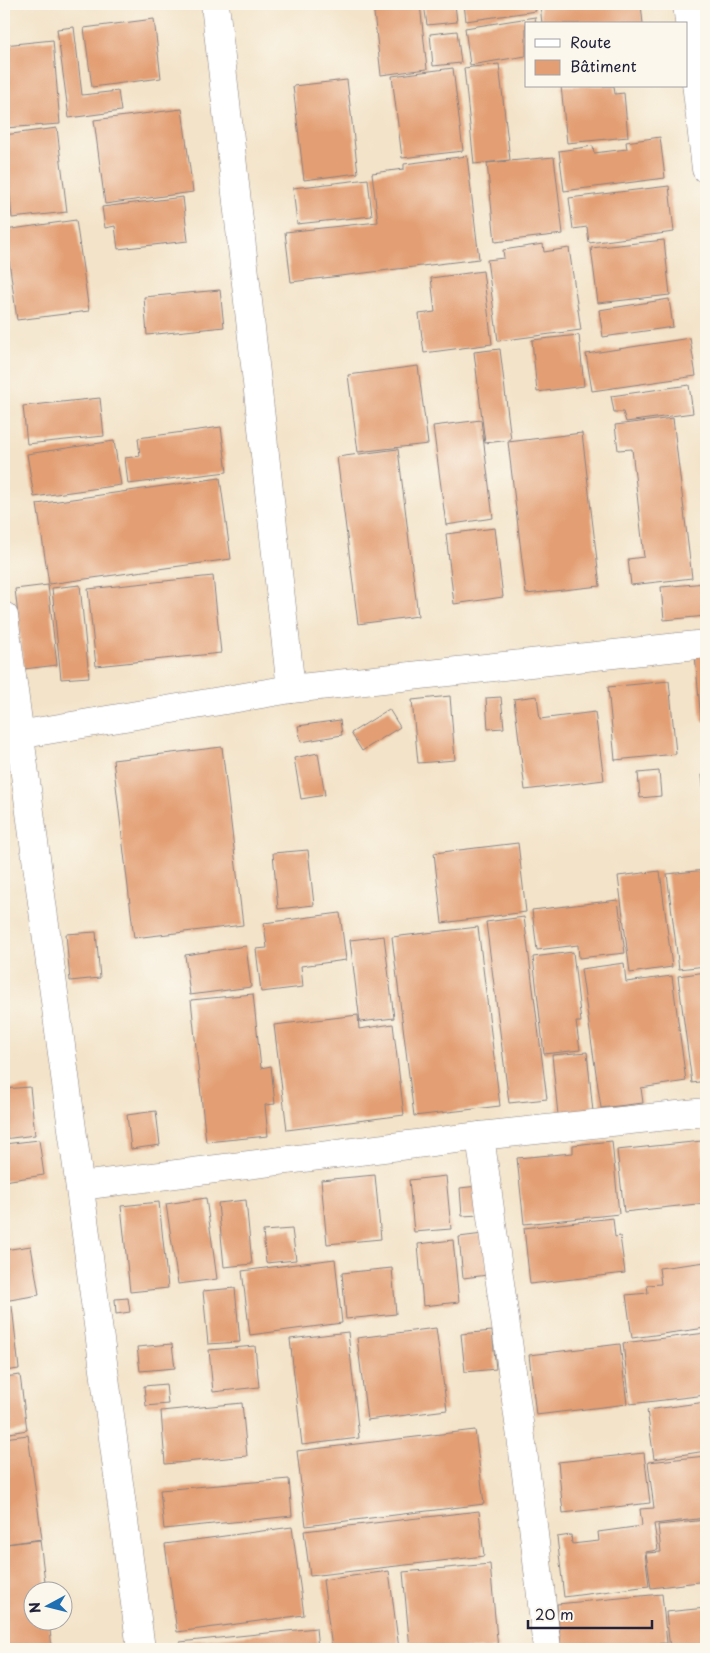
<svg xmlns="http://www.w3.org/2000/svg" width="710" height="1653" font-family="'Playpen Sans',sans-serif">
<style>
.building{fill:#e39f73}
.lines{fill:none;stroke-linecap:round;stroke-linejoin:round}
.minor-casing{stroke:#8a8282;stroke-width:29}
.minor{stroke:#fff;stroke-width:28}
</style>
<rect width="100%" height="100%" fill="#fbf7ec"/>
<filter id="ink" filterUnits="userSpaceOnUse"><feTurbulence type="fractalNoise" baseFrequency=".02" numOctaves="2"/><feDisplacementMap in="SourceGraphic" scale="10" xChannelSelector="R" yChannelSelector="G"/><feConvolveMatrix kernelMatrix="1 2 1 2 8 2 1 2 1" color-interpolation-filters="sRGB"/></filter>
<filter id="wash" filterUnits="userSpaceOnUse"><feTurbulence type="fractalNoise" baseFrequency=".0096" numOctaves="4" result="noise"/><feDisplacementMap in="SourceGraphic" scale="20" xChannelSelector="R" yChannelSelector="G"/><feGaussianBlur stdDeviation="1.12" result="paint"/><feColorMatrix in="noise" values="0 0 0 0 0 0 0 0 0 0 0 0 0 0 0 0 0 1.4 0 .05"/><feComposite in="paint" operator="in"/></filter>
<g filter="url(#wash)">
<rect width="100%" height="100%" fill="#f3e3c8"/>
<g id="blocks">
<!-- building -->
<g class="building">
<path d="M373 4H420L427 69 381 75Z"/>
<path d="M424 4H455L457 22 427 25Z"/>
<path d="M464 4H535L536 11 466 21Z"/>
<path d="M540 4H641L643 24H542Z"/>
<path d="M694 4H706V80Z"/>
<path d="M535 17 536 24H526V56L470 65 465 28Z"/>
<path d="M154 19 161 78 92 87 84 28Z"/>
<path d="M74 27 82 95 118 91 121 111 69 118 57 29Z"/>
<path d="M457 31 461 63 433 66 430 34Z"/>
<path d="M53 40 60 124 4 128V45Z"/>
<path d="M499 64 510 160 474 164 464 68Z"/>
<path d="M453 68 463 151 402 158 392 76Z"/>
<path d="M347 80 358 173 304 180 293 86Z"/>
<path d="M561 86H614L615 94 624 93 628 137 567 143Z"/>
<path d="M182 109 193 192 105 204 94 120Z"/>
<path d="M57 128 67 212 12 218 4 135Z"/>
<path d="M660 137 665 178 564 191 559 151 593 146 594 153 627 149 626 142Z"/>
<path d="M467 156 479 259 291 282 285 232 378 222 372 173 404 169V164Z"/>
<path d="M554 157 563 234 495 242 487 163Z"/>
<path d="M368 179 372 216 297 224 293 188Z"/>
<path d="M669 186 674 232 589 243 587 227 573 229 569 198Z"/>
<path d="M183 197 188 241 118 249 115 226 105 228 102 207Z"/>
<path d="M76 220 89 311 17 320 5 230Z"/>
<path d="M664 240 670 295 598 303 591 248Z"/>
<path d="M543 244 544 252 569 248 581 330 498 341 487 260 504 258 503 250Z"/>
<path d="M483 271 492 344 424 353 419 314 435 312 431 278Z"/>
<path d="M220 290 224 327 147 335 144 297Z"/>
<path d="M669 299 673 327 603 337 599 310Z"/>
<path d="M579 335 584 386 537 392 532 340Z"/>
<path d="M690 338 696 376 592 391 586 354Z"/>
<path d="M500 349 511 440 485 443 474 352Z"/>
<path d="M418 366 428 444 358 452 348 375Z"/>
<path d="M689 385 693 413 626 422 623 412H614L611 396Z"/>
<path d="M100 398 104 436 27 444 23 406Z"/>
<path d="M673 418 692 578 631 585 628 559 644 557 632 449 618 450 615 425Z"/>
<path d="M481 420 493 518 446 525 433 426Z"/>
<path d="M221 427 227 472 128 484 125 458 140 456 138 438Z"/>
<path d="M582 433 600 586 526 594 508 442Z"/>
<path d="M114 441 121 485 34 497 27 454Z"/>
<path d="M398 449 418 616 358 624 337 457Z"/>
<path d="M220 478 231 559 49 584 37 504Z"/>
<path d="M495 528 503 597 454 604 446 534Z"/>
<path d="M213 576 221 653 96 666 88 589Z"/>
<path d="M706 583V616L664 620 661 587Z"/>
<path d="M48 585 57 665 24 669 15 589Z"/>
<path d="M80 585 89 677 61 679 52 588Z"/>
<path d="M706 654V721H701L695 655Z"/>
<path d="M669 681 676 754 615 760 608 687Z"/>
<path d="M450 696 455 760 418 763 412 700Z"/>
<path d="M537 696 540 719 595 712 604 780 525 790 514 699Z"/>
<path d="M501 697 504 728 488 729 486 698Z"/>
<path d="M389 709 400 727 362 751 351 733Z"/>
<path d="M340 720 342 735 301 742 298 726Z"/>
<path d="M222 747 243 925 134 938 113 760Z"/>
<path d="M318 753 325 795 301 799 294 758Z"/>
<path d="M659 771 661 796 640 798 638 773Z"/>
<path d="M706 774V794H704L702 775Z"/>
<path d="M518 843 526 912 442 923 434 853Z"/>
<path d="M308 850 314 905 278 909 273 853Z"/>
<path d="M706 870V966L679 969 667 874Z"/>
<path d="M660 871 672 967 630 973 618 876Z"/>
<path d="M618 900 625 953 579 958 578 945 537 950 532 910Z"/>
<path d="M340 913 346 960 301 966 303 987 261 992 256 949 267 948 264 923Z"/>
<path d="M524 917 547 1099 509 1103 486 922Z"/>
<path d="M478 927 500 1106 414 1116 392 937Z"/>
<path d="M96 932 100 978 70 981 66 934Z"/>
<path d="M384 936 394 1018 360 1022 350 940Z"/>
<path d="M246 946 251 987 190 995 185 955Z"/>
<path d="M573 952 581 1022H576L580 1050 544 1054 533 957Z"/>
<path d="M624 963 626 982 672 976 686 1081 641 1088 643 1103 601 1108 581 969Z"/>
<path d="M706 972V1081L692 1083 678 976Z"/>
<path d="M253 994 261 1068 271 1066 275 1104 265 1105 268 1136 206 1142 191 1000Z"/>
<path d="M358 1015 359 1029 393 1024 404 1115 287 1130 274 1025Z"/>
<path d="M587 1052 593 1112 558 1115 552 1055Z"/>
<path d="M30 1087 35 1135 4 1139V1089Z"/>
<path d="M156 1111 160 1145 131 1149 127 1115Z"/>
<path d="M39 1140 44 1175 4 1181V1144Z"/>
<path d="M612 1141 619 1214 524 1224 517 1158 573 1153V1145Z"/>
<path d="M702 1141 706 1203 624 1212 617 1150Z"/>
<path d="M375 1175 381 1239 327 1244 321 1180Z"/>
<path d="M446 1176 451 1229 414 1232 409 1180Z"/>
<path d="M478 1186 480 1215 462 1216 460 1188Z"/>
<path d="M206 1198 217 1279 178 1284 166 1204Z"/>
<path d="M246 1200 252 1264 224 1267 218 1203Z"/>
<path d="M159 1202 168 1288 130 1292 121 1206Z"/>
<path d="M613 1218 615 1237 620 1236 625 1273 530 1284 524 1228Z"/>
<path d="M4 1225 7 1243H4Z"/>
<path d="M292 1229 296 1260 266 1263 263 1231Z"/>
<path d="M483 1234 488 1275 463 1278 459 1237Z"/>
<path d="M453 1240 459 1302 423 1306 418 1244Z"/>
<path d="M31 1246 39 1295 4 1301V1250Z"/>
<path d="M335 1259 342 1323 250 1335 242 1271Z"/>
<path d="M706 1262V1328L632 1338 626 1295 648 1293 647 1285 661 1284 659 1268Z"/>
<path d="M392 1268 396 1314 346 1319 342 1273Z"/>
<path d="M235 1288 240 1342 208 1344 203 1291Z"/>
<path d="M128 1298 130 1312 116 1314 115 1299Z"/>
<path d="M12 1306 19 1369 4 1371V1307Z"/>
<path d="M436 1328 447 1410 367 1420 357 1338Z"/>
<path d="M492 1331 496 1369 465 1372 461 1334Z"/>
<path d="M348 1332 359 1438 302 1445 290 1339Z"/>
<path d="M706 1333V1395L630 1404 623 1343Z"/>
<path d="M172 1344 175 1368 140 1371 137 1347Z"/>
<path d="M620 1344 627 1404 536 1415 529 1355Z"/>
<path d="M255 1346 259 1387 213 1392 209 1350Z"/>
<path d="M20 1375 27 1430 4 1434V1377Z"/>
<path d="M166 1384 168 1404 146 1406 144 1386Z"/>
<path d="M706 1402V1451L654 1459 647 1410Z"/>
<path d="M242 1403 247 1456 165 1464 161 1411Z"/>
<path d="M475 1430 484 1504 306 1526 297 1451Z"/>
<path d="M28 1435 42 1539 6 1544 40 1540 46 1590H32V1620H49L52 1649H4V1438Z"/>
<path d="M644 1453 650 1503 563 1513 558 1462Z"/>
<path d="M706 1456V1518L654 1524 658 1550 645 1552 649 1586 564 1597 557 1537 571 1535 572 1544 599 1541 598 1532 642 1526 640 1509 654 1508 648 1462Z"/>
<path d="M289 1479 292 1516 164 1529 160 1490Z"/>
<path d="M479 1511 484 1556 310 1576 304 1531Z"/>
<path d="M706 1520V1581L651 1588 646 1553 661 1552 658 1525Z"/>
<path d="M292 1527 304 1615 177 1632 165 1544Z"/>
<path d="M490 1564 498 1649H410L403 1572Z"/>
<path d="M389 1571 399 1649H332L323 1580Z"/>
<path d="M662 1594 667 1643 602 1649H561L557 1604Z"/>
<path d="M706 1608V1649H670L666 1612Z"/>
<path d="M316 1628 318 1649H181L180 1642Z"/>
</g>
</g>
</g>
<g filter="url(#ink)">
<use href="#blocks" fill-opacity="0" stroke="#8a8282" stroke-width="1"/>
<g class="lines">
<!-- minor casing -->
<g class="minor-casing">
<g id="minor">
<path d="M215 4 291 689"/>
<path d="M687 4 706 169"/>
<path d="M4 616 141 1649"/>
<path d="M18 735 291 689 706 644"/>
<path d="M480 1136 533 1525 547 1649"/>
<path d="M80 1186 480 1136 706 1112"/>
</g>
</g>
<!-- minor -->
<use href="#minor" class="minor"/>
</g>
</g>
<!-- margin -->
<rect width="710" height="1653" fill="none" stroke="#fbf7ec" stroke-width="20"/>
<!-- legend -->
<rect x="525" y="22" width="162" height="65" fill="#fbf7ec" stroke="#a4a2a5"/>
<rect x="535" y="39" width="25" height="8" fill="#ffffff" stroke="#a4a2a5"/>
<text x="570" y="48" font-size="15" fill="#22223b">Route</text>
<rect x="535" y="60" width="25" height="15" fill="#e39f73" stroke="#a4a2a5"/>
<text x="570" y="72" font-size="15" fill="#22223b">Bâtiment</text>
<!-- north arrow -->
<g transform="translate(48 1606) rotate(263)"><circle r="24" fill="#fbf7ec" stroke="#a4a2a5"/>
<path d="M0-4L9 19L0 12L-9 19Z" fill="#1f6fb2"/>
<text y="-8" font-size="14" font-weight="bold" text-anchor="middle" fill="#22223b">N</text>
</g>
<!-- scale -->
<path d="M528 1620v8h124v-8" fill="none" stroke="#22223b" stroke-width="2.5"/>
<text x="535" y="1620" font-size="15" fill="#22223b" stroke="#fbf7ec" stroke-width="4" paint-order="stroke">20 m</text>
</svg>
